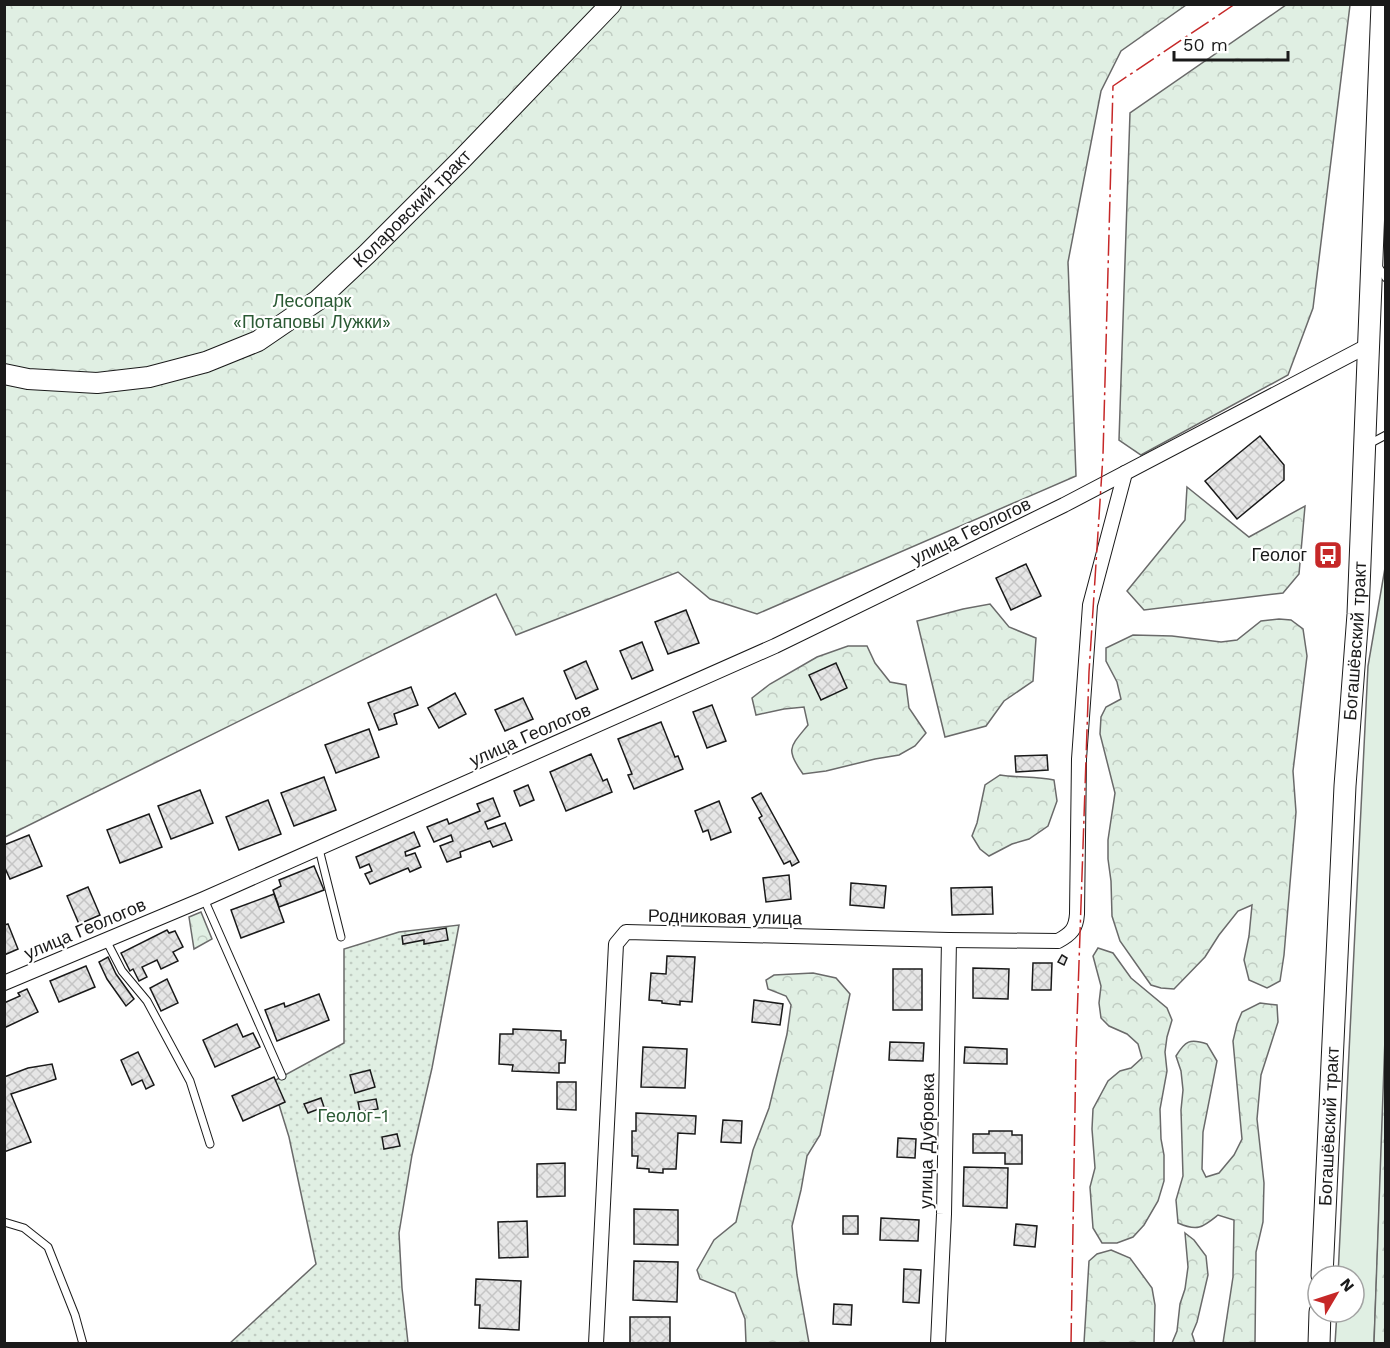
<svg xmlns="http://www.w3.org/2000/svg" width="1390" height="1348" font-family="'Work Sans',sans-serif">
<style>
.grass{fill:#e0efe3;stroke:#6a6a6a;stroke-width:1.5}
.forest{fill:url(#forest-crowns);stroke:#6a6a6a;stroke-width:1.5}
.garden{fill:url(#garden-dots);stroke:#6a6a6a;stroke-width:1.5}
.building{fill:url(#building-cross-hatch);stroke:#1a1a1a;stroke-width:1.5}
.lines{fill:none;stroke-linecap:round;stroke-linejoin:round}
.lane-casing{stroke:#1a1a1a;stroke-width:9}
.street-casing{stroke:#1a1a1a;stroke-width:16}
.secondary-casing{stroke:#1a1a1a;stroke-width:22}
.primary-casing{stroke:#1a1a1a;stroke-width:23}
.lane{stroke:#fff;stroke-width:7}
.street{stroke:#fff;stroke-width:14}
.secondary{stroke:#fff;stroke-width:20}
.primary{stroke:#fff;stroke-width:21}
.power{stroke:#c62828;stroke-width:1.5;stroke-dasharray:21 4.5 3 4.5;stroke-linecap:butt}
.labels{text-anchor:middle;stroke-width:4.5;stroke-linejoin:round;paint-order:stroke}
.street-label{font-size:18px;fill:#1a1a1a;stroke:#fff}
.park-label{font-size:18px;fill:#2b5a34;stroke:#fff}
.poi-label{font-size:18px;fill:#1a1a1a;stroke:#fff;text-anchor:end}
</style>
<defs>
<pattern id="forest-crowns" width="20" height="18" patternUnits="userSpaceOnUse" patternTransform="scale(1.5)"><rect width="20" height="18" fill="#e0efe3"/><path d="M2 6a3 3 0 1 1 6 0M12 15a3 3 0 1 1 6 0" fill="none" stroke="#c0ccc2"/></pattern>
<pattern id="garden-dots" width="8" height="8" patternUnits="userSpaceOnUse" patternTransform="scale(1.5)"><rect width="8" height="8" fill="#e0efe3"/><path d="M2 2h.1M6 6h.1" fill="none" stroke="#c0ccc2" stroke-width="1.8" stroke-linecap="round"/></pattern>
<pattern id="building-cross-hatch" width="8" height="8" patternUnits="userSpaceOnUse" patternTransform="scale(1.5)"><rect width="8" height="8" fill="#e6e6e6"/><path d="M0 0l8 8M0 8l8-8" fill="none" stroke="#c5c5c5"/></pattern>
</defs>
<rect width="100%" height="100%" fill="#fff"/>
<!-- grass -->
<path class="grass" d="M1385 568 1386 1038 1374 1343 1335 1344 1337 1312H1354V1276H1338L1368 666Z"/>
<!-- forest -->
<g class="forest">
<path d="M4 5H1186L1121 51 1101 91 1068 262 1076 476 757 614 710 599 678 572 516 635 496 594 5 837Z"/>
<path d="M1286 5H1350L1313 308 1288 375 1141 455 1119 440 1130 113Z"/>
<path d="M1187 487 1249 537 1305 506 1299 574 1283 593 1144 610 1127 591 1185 520Z"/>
<path d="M990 604 1009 627 1036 638 1033 681 1004 701 986 726 945 737 917 621 963 609Z"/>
<path d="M1279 619 1291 620 1303 629 1307 656 1293 771 1296 812 1284 955 1280 981 1267 988 1249 980 1244 960 1249 936 1252 905 1238 911 1219 935 1205 957 1174 989 1161 988 1151 985 1120 941 1112 916 1111 881 1108 859V840L1115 793 1100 734 1101 717 1106 707 1121 699 1117 682 1106 661V648L1133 635 1172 636 1221 642 1237 640 1261 621Z"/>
<path d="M848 646H867L875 663 890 682 906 685 909 708 926 733 915 746 899 755 875 759 826 771 803 774C785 749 790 747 808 725L804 707 784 709 756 715 752 698 770 684 817 657Z"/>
<path d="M1000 775C1018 778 1036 776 1054 780L1057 801 1048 826 1029 839 1012 844 989 856 980 849 972 836 977 823 985 785Z"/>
<path d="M201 912 212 939 194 949 189 917Z"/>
<path d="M1098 948 1113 953 1131 978 1167 1008 1172 1020 1167 1037 1165 1052 1167 1071 1160 1109 1161 1139 1164 1155V1181L1158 1201 1144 1225 1133 1237 1117 1243H1102L1093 1228 1090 1187 1095 1168 1092 1129 1093 1109 1108 1081 1120 1071 1131 1068 1142 1058 1138 1044 1127 1034 1109 1026 1101 1018 1099 1003 1101 986 1093 956Z"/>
<path d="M813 973 836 978 850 994 820 1135 807 1156 801 1190 792 1226 797 1275 809 1343H746L745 1319 735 1293 700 1279 697 1270 714 1240 736 1222 753 1150 769 1108 787 1034 791 1005 786 996 768 989 766 980 774 975Z"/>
<path d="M1260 1003 1277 1005 1278 1022 1261 1075 1257 1119 1264 1183 1263 1222 1256 1252 1255 1343H1223L1233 1277 1234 1220 1218 1215C1203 1227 1198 1232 1178 1223L1176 1200 1183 1176 1181 1110 1183 1090 1181 1071 1176 1056C1185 1041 1190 1038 1207 1044L1217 1061 1203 1132 1202 1169 1206 1177 1219 1173 1234 1155 1242 1139 1233 1041 1237 1024 1242 1012Z"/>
<path d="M1385 1038 1386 1343 1374 1344V1343Z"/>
<path d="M1185 1233 1194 1240 1206 1256 1208 1275 1197 1322 1192 1334 1195 1343H1172L1177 1331 1180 1304 1185 1289 1188 1267Z"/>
<path d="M1111 1250 1130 1258 1152 1288 1155 1305 1154 1343H1084L1089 1261 1097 1254Z"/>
</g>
<!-- garden -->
<path class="garden" d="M459 925 432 1068 412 1155 399 1233 402 1288 408 1343 229 1344 316 1264 289 1137 272 1082 344 1043V949L399 932Z"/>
<!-- building -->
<g class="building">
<path d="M1260 436 1284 465V480L1237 519 1205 481Z"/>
<path d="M1026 564 1041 596 1011 610 996 578Z"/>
<path d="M686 610 699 643 668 654 655 622Z"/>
<path d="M642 642 653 670 632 679 620 651Z"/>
<path d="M586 661 598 689 576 699 564 671Z"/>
<path d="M836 663 847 688 821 700 809 675Z"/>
<path d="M411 687 418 705 394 714 397 724 379 730 368 703Z"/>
<path d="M455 693 466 714 439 728 428 708Z"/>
<path d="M523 698 533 719 505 731 495 710Z"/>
<path d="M712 705 726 741 707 748 693 712Z"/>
<path d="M661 722 675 757 678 756 683 769 634 789 628 775 632 774 618 739Z"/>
<path d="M369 729 379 757 336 773 325 745Z"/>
<path d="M591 754 603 781 607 779 612 792 566 811 550 772Z"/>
<path d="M1047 755 1048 770 1016 772 1015 756Z"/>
<path d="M324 777 336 810 294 826 281 793Z"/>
<path d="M528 785 534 800 520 806 514 791Z"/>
<path d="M200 790 213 823 171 839 158 806Z"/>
<path d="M761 793 799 862 792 866 790 861 784 864 759 818 762 816 752 798Z"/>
<path d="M493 798 500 816 485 822 488 829 505 823 512 840 493 847 490 841 460 852 461 857 447 862 440 846 453 841 451 835 434 842 427 827 447 819 449 824 480 811 477 804Z"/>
<path d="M268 800 281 834 239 850 226 817Z"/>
<path d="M719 801 731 832 711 840 708 830 703 832 695 811Z"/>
<path d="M149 814 162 847 120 863 107 830Z"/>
<path d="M414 832 420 846 405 852 406 856 415 853 421 867 410 872 408 868 370 884 365 874 372 871 369 864 360 868 356 857Z"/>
<path d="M29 835 42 866 10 879 4 866V845Z"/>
<path d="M314 866 324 890 279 907 273 890 281 886 279 880Z"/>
<path d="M789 875 791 899 766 902 763 878Z"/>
<path d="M851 883 886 886 884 908 850 905Z"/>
<path d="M88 887 100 915 79 924 67 896Z"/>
<path d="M992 887 993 914 952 915 951 888Z"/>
<path d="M274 894 284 922 241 938 231 910Z"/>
<path d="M8 924 18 949 4 955V925Z"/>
<path d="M446 928 448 940 424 944V940L403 944 402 936Z"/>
<path d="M167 930 169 933 175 931 183 947 173 952 178 961 161 969 157 960 142 967 147 977 139 981 133 969 130 971 121 953Z"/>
<path d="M1062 955 1067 958 1064 965 1058 962Z"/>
<path d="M667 956 695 957 692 1002 680 1001V1005L662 1003V1001L649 1000 651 973 666 974Z"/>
<path d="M108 957 116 974 134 999 126 1006 107 979 99 962Z"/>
<path d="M1033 963H1052L1051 990H1032Z"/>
<path d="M86 966 95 987 59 1002 50 981Z"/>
<path d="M973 968 1009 969 1008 999 973 998Z"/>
<rect x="893" y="969" width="29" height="41"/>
<path d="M167 979 178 1003 161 1011 150 988Z"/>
<path d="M27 989 38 1012 4 1028V1003L20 996 18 993Z"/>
<path d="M319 994 329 1020 277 1041 265 1010 284 1003 285 1007Z"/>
<path d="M754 1000 783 1004 780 1025 752 1022Z"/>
<path d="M237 1024 243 1037 253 1033 260 1047 215 1067 203 1040Z"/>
<path d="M513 1029 561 1031V1040H566L565 1063H559V1073L512 1071 513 1065 499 1064 500 1034H513Z"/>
<path d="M890 1042 924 1043 923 1061 889 1060Z"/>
<path d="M643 1047 687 1049 685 1088 641 1087Z"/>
<path d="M965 1047 1007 1049V1064L964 1063Z"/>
<path d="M138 1052 154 1085 146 1089 142 1080 132 1085 121 1060Z"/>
<path d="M52 1064 56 1079 11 1094 31 1142 4 1152V1077L28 1068Z"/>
<path d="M370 1070 375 1087 355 1093 350 1075Z"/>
<path d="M274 1077 285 1102 243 1121 232 1096Z"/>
<path d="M557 1082H576V1110L557 1109Z"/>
<path d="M321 1098 324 1107 308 1113 304 1104Z"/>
<path d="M376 1099 378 1109 360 1112 358 1102Z"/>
<path d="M636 1113 696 1116 695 1134 678 1133 676 1169H663V1173L649 1172V1169L637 1168 638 1156H632V1131H636Z"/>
<path d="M723 1120 742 1121 741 1143 721 1142Z"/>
<path d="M989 1131H1012V1135H1022V1164H1005V1153H973V1134H989Z"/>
<path d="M397 1134 400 1146 384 1149 382 1137Z"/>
<path d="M898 1138 916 1139 915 1158 897 1157Z"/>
<path d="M565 1163V1196L537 1197V1164Z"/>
<path d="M964 1167 1008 1168 1007 1208 963 1206Z"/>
<path d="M634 1209 678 1210V1245L634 1244Z"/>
<rect x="843" y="1216" width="15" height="18"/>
<path d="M881 1218 919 1220 918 1241 880 1240Z"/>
<path d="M527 1221 528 1257 499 1258 498 1222Z"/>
<path d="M1016 1224 1037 1226 1035 1247 1014 1245Z"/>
<path d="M634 1261 678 1262 677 1302 633 1300Z"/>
<path d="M904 1269 921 1270 919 1303 903 1302Z"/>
<path d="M476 1279 521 1281 519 1330 479 1328 480 1305H475Z"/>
<path d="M834 1304 852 1305 851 1325 833 1324Z"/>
<rect x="630" y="1317" width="40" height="27"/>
</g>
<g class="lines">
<!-- lane casing -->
<g class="lane-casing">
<g id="lane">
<path d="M1377 265 1386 278"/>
<path d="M1369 444 1386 435"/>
<path d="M319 849 341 937"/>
<path d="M204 899 282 1076"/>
<path d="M106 940 122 971 147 1001 190 1081 210 1144"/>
<path d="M4 1222 24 1228 48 1247 75 1315 83 1344"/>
</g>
</g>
<!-- street casing -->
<g class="street-casing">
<g id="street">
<path d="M4 983 204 899 775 646 1064 505 1369 345"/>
<path d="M596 1344 616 944 626 932 949 940 1058 941C1071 934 1076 929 1077 914L1079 759 1090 605 1125 473"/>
<path d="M938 1344 944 1214 949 940"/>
</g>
</g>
<!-- secondary casing -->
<g class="secondary-casing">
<g id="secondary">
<path id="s1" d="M4 374 28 379 97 383 149 377 206 362 258 341 318 300 367 254 462 159 611 4"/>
</g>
</g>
<!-- primary casing -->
<g class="primary-casing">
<g id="primary">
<path id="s2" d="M1322 1276 1345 786 1358 614 1382 4"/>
<path d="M1319 1344 1320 1312"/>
</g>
</g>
<!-- lane -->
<use href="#lane" class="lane"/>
<!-- street -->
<use href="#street" class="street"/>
<!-- secondary -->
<use href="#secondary" class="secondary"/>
<!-- primary -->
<use href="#primary" class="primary"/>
<!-- power -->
<path class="power" d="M1071 1344 1076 1050 1089 672 1103 455 1113 86 1235 4"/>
</g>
<!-- icons -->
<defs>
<g id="bus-square" transform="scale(1.5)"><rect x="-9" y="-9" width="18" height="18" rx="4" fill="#c62828" stroke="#fff"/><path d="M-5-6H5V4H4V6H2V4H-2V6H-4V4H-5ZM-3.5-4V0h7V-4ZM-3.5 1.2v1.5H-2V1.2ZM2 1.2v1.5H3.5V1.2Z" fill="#fff"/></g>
</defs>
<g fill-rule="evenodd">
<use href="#bus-square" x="1328" y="555"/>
</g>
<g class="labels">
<!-- street labels -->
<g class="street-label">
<text dy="6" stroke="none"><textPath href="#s1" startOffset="465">Коларовский тракт</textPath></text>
<text transform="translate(971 531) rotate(-26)" y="6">улица Геологов</text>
<text dy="6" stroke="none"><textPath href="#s2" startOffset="636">Богашёвский тракт</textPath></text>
<text transform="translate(530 735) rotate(-24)" y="6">улица Геологов</text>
<text transform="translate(725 917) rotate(1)" y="6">Родниковая улица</text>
<text transform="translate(85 929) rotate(-23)" y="6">улица Геологов</text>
<text dy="6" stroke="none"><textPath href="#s2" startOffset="150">Богашёвский тракт</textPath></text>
<text transform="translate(927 1141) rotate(-89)" y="6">улица Дубровка</text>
</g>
<!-- park labels -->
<g class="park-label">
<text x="312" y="307">Лесопарк<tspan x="312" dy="21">«Потаповы Лужки»</tspan></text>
<text x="353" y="1122">Геолог-1</text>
</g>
<!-- poi labels -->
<g class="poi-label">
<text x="1307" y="561">Геолог</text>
</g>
</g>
<!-- border -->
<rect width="1390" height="1348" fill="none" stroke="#1a1a1a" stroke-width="12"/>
<!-- north arrow -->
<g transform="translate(1336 1294) rotate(51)"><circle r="28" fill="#ffffff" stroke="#a3a3a3" stroke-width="1.5"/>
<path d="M0-4.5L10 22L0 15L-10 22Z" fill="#c62828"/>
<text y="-9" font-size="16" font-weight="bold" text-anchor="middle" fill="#1a1a1a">N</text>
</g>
<!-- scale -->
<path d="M1174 51v9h114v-9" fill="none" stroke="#1a1a1a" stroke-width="3"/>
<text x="1183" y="51" font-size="18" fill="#1a1a1a" stroke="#ffffff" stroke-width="4.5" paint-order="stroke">50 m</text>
</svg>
